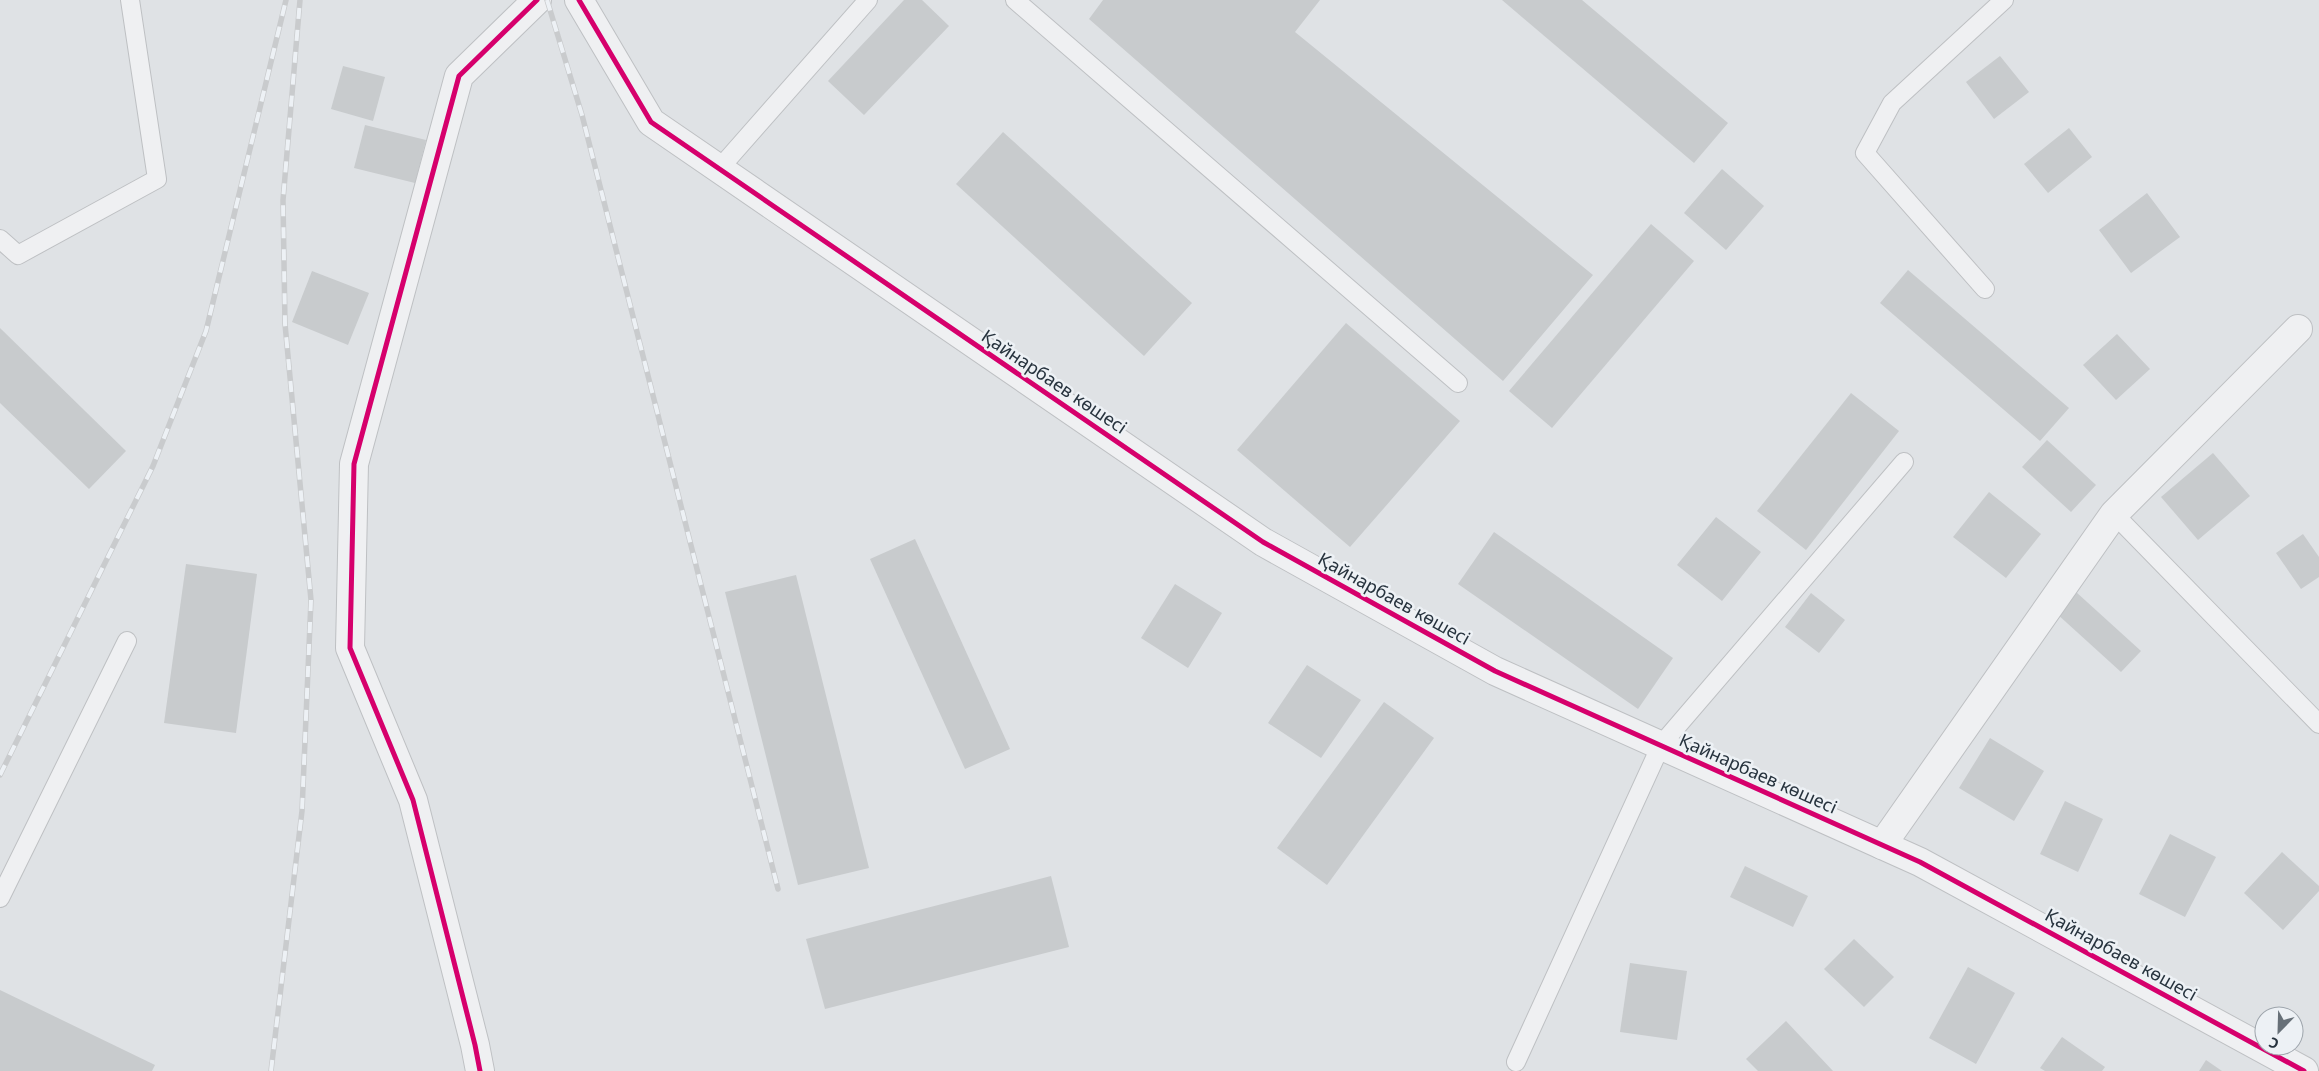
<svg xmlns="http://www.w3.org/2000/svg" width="2319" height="1071" font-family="'Noto Sans',sans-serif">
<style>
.building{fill:#c8cbcd}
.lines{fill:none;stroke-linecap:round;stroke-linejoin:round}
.service-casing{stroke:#bec0c3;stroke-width:20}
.minor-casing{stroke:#bec0c3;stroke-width:30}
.tertiary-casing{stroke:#bec0c3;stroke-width:30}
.service{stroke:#eff0f2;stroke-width:18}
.minor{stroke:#eff0f2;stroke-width:28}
.tertiary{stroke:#eff0f2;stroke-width:28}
.rail-casing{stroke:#c9cbcd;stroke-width:5.5}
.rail{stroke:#edf1f5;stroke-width:4;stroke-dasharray:11;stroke-linecap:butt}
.cycleway-casing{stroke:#edf1f5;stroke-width:8}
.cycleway{stroke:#d6006c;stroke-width:5}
.labels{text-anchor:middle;stroke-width:5;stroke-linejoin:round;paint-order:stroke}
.street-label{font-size:18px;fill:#27333e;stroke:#edf1f5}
</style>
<rect width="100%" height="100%" fill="#dfe2e5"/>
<!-- building -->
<g class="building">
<path d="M904 0H922L949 26 864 115 828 81Z"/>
<path d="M1103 0H1320L1295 32 1593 275 1503 381 1089 19Z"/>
<path d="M1502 0H1582L1728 123 1694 163Z"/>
<path d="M2000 56 2029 92 1994 119 1966 82Z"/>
<path d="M343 66 385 77 373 121 331 109Z"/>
<path d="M365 125 426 140 415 183 354 168Z"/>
<path d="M2069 128 2092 157 2048 193 2024 164Z"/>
<path d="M1003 132 1192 303 1144 356 956 184Z"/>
<path d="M1722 169 1764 206 1726 250 1684 213Z"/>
<path d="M2147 193 2180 237 2131 273 2099 230Z"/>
<path d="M1651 224 1694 261 1552 428 1509 391Z"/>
<path d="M1908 270 2069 408 2040 441 1880 303Z"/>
<path d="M312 271 369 293 348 345 292 322Z"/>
<path d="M1346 323 1460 421 1350 547 1237 450Z"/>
<path d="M0 328 126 451 89 489 0 403Z"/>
<path d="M2117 334 2150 369 2116 400 2083 365Z"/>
<path d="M1851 393 1899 431 1806 550 1757 511Z"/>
<path d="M2047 440 2096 485 2071 512 2022 467Z"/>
<path d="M2213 453 2250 496 2198 540 2161 497Z"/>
<path d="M1989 492 2041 534 2006 578 1953 537Z"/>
<path d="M1716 517 1761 552 1722 601 1677 565Z"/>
<path d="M1494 532 1673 658 1638 709 1458 584Z"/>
<path d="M2303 534 2319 557V577L2301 589 2276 553Z"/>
<path d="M915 539 1010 749 965 769 870 559Z"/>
<path d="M186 564 257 574 236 733 164 723Z"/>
<path d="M796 575 869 868 798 885 725 592Z"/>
<path d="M1175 584 1222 613 1188 668 1141 638Z"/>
<path d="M2076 592 2141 651 2121 672 2056 613Z"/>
<path d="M1811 593 1845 620 1819 653 1785 627Z"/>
<path d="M1307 665 1361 700 1321 758 1268 723Z"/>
<path d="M1384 702 1434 738 1327 885 1277 848Z"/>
<path d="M1990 738 2044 771 2014 821 1959 788Z"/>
<path d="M2065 801 2103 819 2078 872 2040 854Z"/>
<path d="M2170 834 2216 857 2185 917 2139 894Z"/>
<path d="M2282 852 2319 886V891L2283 930 2244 893Z"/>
<path d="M1745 866 1808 896 1793 927 1730 897Z"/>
<path d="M1051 876 1069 947 825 1009 806 939Z"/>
<path d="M1854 939 1894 977 1864 1007 1824 969Z"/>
<path d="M1630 963 1687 971 1677 1040 1620 1032Z"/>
<path d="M1968 967 2015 993 1976 1064 1929 1038Z"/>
<path d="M0 990 155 1065 152 1071H0Z"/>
<path d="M1786 1021 1833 1071H1758L1746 1059Z"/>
<path d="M2062 1037 2105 1067 2102 1071H2045L2040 1068Z"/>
<path d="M2206 1060 2222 1071H2199Z"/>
</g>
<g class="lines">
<!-- service casing -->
<g class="service-casing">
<g id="service">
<path d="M1015 0 1458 383"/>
<path d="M719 169 868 0"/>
<path d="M0 239 18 255 157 179 130 0"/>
<path d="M1985 289 1865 153 1892 103 2004 0"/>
<path d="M2114 514 2319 724"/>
<path d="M0 898 127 641"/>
<path d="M1516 1062 1661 745 1904 462"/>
</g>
</g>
<!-- minor casing -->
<g class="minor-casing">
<g id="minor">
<path d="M1882 845 2114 514 2298 329"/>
<path d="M480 1071 475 1045 413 800 350 648 354 464 459 76 537 0"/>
</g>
</g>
<!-- tertiary casing -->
<g class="tertiary-casing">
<path id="tertiary" d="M579 0 651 122 1263 542 1495 671 1920 862 2304 1071"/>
</g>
<!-- service -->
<use href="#service" class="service"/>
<!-- minor -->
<use href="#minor" class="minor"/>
<!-- tertiary -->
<use href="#tertiary" class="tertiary"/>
<!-- rail casing -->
<g class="rail-casing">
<g id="rail">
<path d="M547 0 582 115 778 889"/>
<path d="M0 775 153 466 206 331 286 0"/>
<path d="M271 1071 302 811 311 600 285 324 283 200 300 0"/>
</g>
</g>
<!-- rail -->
<use href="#rail" class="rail"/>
<!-- cycleway casing -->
<g class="cycleway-casing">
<g id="cycleway">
<path d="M579 0 651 122 1263 542 1495 671 1920 862 2304 1071"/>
<path d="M480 1071 475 1045 413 800 350 648 354 464 459 76 537 0"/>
</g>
</g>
<!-- cycleway -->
<use href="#cycleway" class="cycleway"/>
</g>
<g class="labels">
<!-- street labels -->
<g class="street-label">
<text transform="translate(1054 382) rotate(34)" y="6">Қайнарбаев көшесі</text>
<text transform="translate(1394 599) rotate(29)" y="6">Қайнарбаев көшесі</text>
<text transform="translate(1758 774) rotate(24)" y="6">Қайнарбаев көшесі</text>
<text transform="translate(2121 955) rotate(29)" y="6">Қайнарбаев көшесі</text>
</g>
</g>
<!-- north arrow -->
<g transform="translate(2279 1031) rotate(203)"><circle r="24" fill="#edf1f5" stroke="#9ea5ac"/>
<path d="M0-4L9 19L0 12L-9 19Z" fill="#677078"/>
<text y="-8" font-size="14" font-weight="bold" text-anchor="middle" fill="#27333e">С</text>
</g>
</svg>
